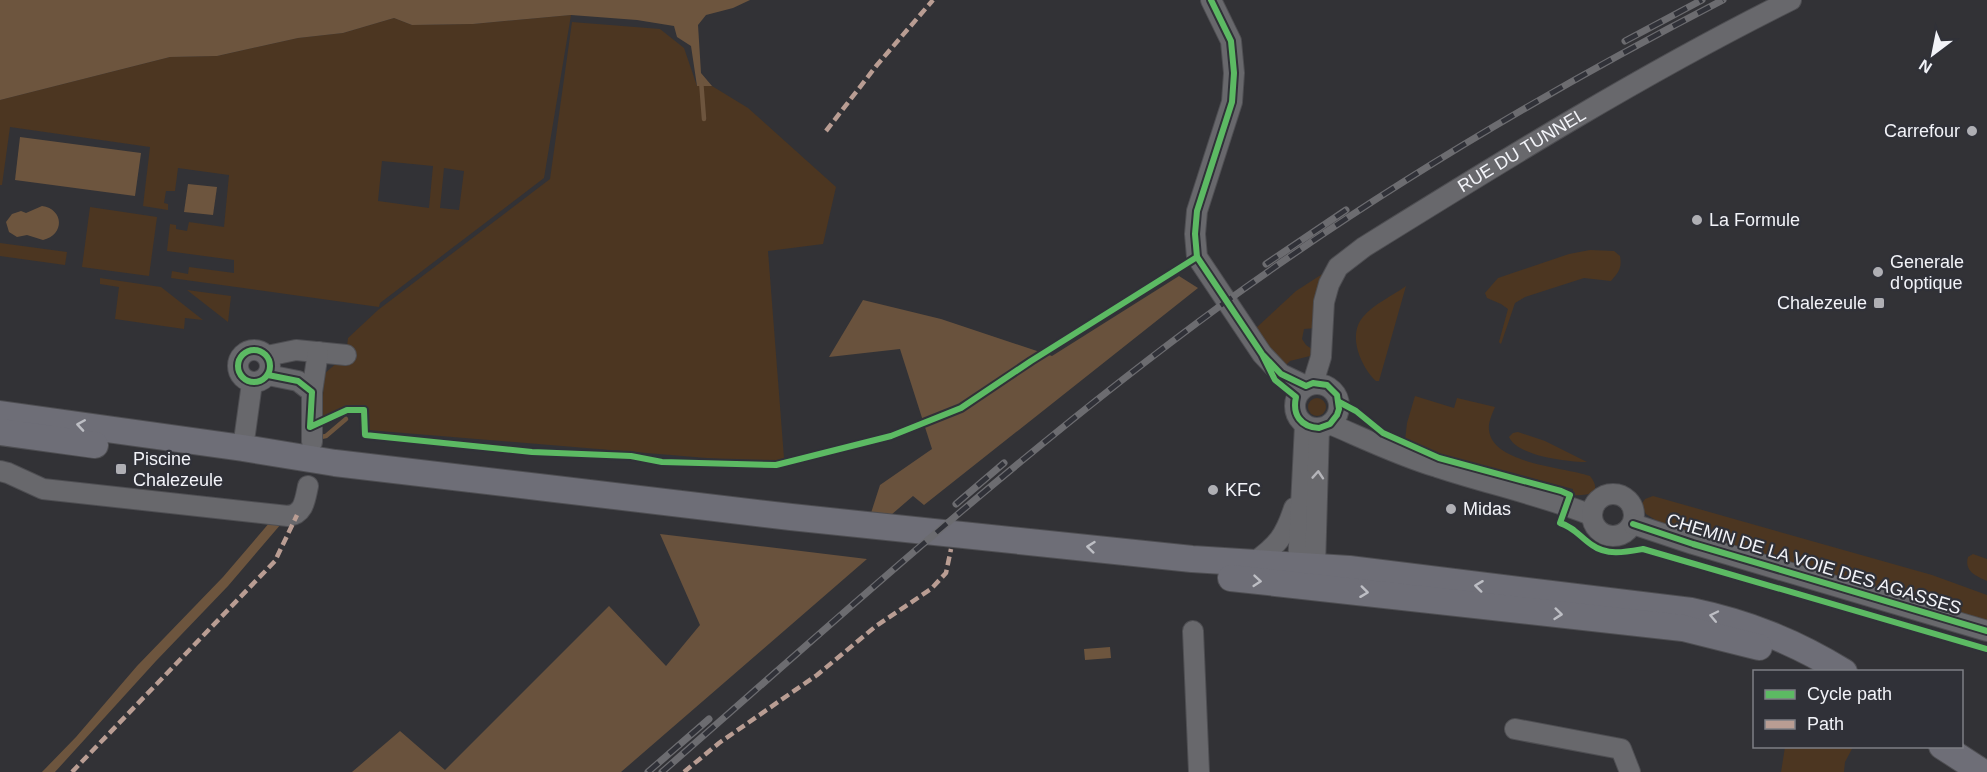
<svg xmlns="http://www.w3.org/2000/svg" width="1987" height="772" font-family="Arial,sans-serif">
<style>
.green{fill:#4c3621;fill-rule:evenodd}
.forest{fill:#69523d}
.water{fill:#6d553e}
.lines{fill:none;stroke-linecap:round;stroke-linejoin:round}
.stream{stroke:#6d553e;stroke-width:4.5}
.minor-casing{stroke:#4e4e52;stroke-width:22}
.major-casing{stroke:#4e4e52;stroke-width:28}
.minor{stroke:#68686c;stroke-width:20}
.major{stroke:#6e6e77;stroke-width:26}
.rail-casing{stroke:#6c6c70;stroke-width:7}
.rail{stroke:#303138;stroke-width:4.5;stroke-dasharray:14;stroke-linecap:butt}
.quiet{stroke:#b99d93;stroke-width:4.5;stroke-dasharray:9 4.5;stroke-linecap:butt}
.cycleway-casing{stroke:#303138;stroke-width:10}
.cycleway{stroke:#5cba63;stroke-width:6}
.oneway{stroke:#bdbec4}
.oneway2{stroke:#b4b4b9}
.poi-dot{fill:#afafb4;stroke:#303138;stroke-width:2}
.labels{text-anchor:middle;stroke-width:4.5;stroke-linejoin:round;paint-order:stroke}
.poi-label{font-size:18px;fill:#f2f3f8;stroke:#303138;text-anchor:start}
.street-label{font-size:18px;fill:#f2f3f8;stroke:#303138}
</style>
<rect width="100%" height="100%" fill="#323236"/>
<!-- green -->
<g class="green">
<path d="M571 15 544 178 380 303 379 307 171 278 172 271 188 274 189 267 234 273V260L167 251 170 224 176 225V229L187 231 189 222 224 227 229 175 178 168 175 191H166L164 203 168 204V210L143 206 150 147 10 127 2 185H0V100L170 57 217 56 298 38 343 33 394 18 412 25 473 24ZM382 161 433 166 429 208 378 201ZM444 168 464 171 459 210 440 208Z"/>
<path d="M572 22 660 29 684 48 697 86H712L748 108 836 187 823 244 768 251 784 458 768 463 368 430 367 407 345 406 322 419 324 374 346 355 348 338 378 310 550 179Z"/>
<path d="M90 207 157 217 149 276 82 267Z"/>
<path d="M0 243 67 252 65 265 0 256Z"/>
<path d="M1590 250 1614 251 1620 256C1622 268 1619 272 1611 281L1584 278 1525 297 1515 303 1501 344 1499 342 1508 309 1501 304 1487 298 1485 293 1498 278 1569 254Z"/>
<path d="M1327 271 1316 328 1304 329 1302 339 1306 345 1313 350 1310 356 1290 361 1284 367 1272 355 1256 328 1296 291Z"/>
<path d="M100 278 161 287 203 320 185 318 184 329 115 319 119 287 100 284Z"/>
<path d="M1406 286 1379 381H1376C1361 367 1347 335 1363 317 1374 304 1392 296 1406 286Z"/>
<path d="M187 290 231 296 228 322Z"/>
<path d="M1415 396 1454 408 1457 398 1495 407C1492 414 1488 423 1489 430 1492 464 1565 467 1590 476 1604 494 1587 496 1572 495L1573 489 1443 455 1405 441 1407 423Z"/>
<circle cx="1317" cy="407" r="9"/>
<path d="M1518 432 1545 441 1587 462C1568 462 1517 456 1509 437L1513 433Z"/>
<path d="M1653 496 1932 575 1987 595V624L1662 524 1646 514 1641 505 1645 499Z"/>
<path d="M1973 554 1987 559V581C1976 576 1964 571 1968 557Z"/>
<path d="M1785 747V746L1853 747 1845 762 1844 772H1781Z"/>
</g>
<!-- forest -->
<g class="forest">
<path d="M1179 276 1198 288 924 505 913 496 891 515 871 513 880 485 932 449 900 349 829 357 863 300 941 319 1052 356Z"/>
<path d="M660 534 867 559 621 772H352L400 731 445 770 609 606 666 666 700 625Z"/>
</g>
<!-- water -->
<g class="water">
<path d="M0 0H750L733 8 706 15 698 25 701 73 712 86H697L691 46 677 37 674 26 637 20 571 15 473 24 412 25 394 18 343 33 298 38 217 56 170 57 0 100Z"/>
<path d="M20 137 141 153 135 196 15 180Z"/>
<path d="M188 184 217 187 213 215 184 212Z"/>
<path d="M42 206C64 209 65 235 43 240L27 235 17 237 9 232 6 222 12 214 21 211 26 213Z"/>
<path d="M270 522 281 524 228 586 156 661 55 772H42L76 737 137 666 223 577Z"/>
<path d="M1110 647 1111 658 1085 660 1084 649Z"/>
</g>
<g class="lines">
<!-- stream -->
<g class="stream">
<path d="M701 80 704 119"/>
<path d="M316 438 326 436 346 419"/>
</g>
<!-- minor casing -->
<g class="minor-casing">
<g id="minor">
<path d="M1211 0 1231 41 1234 73 1232 102 1197 211 1195 234 1197 257 1262 354 1281 374 1306 386"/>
<circle cx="254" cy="366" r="16"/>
<path d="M267 356 296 350 346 355"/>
<path d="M268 375 298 381 312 392"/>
<path id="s1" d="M1313 383 1321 357 1324 302 1329 284 1338 267 1364 247C1504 160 1644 73 1791 0"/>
<circle cx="1317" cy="406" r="22"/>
<path d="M1330 424C1365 439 1400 456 1437 467 1488 484 1541 495 1591 515"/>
<path d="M312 442V392L318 352"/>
<path d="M243 448 252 383"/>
<path d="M0 471 8 473 43 489 288 516C304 514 305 500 308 486"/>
<circle cx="1613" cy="515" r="21"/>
<path d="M1633 524 1693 544 1987 631"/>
<path d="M1253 563C1278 545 1285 536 1294 508"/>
<path d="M1303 577 1298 566 1305 425"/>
<path d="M1309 580 1315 567 1319 428"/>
<path d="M1193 631 1199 772"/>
<path d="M1515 729 1621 749 1630 772"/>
</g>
</g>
<!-- major casing -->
<g class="major-casing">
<g id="major">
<path d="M0 414 243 448 335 463 547 488 791 517 1192 559 1349 569 1691 611C1748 623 1795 642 1844 672"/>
<path d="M0 432 95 445"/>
<path d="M1231 578 1683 628 1759 647"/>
<path d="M1942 746 1982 772"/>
</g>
</g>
<!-- minor -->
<use href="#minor" class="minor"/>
<!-- major -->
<use href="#major" class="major"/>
<!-- rail casing -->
<g class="rail-casing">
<g id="rail">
<path d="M1625 41 1702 0"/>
<path d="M1266 264 1346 210"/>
<path d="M956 504 1004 463"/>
<path d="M648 772 709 719"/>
<path d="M662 772C844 613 1024 449 1220 306 1379 190 1549 90 1723 0"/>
</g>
</g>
<!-- rail -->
<use href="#rail" class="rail"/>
<!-- quiet -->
<g class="quiet">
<path d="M826 131 877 65 933 0"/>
<path d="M72 772 275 561 297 515"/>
<path d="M684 772 719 743 817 675 876 626 931 589 946 573 951 549"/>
</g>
<!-- cycleway casing -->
<g class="cycleway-casing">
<g id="cycleway">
<path d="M1211 0 1231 41 1234 73 1232 102 1197 211 1195 234 1197 257 1262 354 1281 374 1306 386 1313 383 1327 385 1337 395 1339 409 1337 415 1330 424 1319 428C1301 427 1292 415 1296 397L1275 380 1262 354"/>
<circle cx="254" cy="366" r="16"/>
<path d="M268 375 298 381 312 392 310 427 347 410H364L365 435 532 452 631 456 662 462 776 465 891 436 961 408 1031 361 1197 257"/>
<path d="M1339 402 1356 411 1383 433 1439 458 1561 491 1570 495 1560 523C1574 527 1580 537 1592 545 1607 556 1626 552 1643 549L1987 649"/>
<path d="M1633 524 1693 544 1987 631"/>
</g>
</g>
<!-- cycleway -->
<use href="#cycleway" class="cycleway"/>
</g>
<!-- one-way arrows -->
<defs><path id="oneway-chevron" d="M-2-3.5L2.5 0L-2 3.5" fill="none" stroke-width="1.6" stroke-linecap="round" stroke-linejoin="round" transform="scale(1.5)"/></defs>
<g class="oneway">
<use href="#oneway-chevron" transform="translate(81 425) rotate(-171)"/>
<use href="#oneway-chevron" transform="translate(1091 547) rotate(-174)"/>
<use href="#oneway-chevron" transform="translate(1257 581) rotate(5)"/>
<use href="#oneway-chevron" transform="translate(1479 586) rotate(-173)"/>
<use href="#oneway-chevron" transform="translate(1364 592) rotate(7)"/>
<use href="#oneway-chevron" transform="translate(1558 614) rotate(6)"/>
<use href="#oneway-chevron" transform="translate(1714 616) rotate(-168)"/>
</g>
<use class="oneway2" href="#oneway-chevron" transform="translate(1318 475) rotate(-86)"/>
<!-- markers -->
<g class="poi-dot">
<circle cx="1972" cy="131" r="6"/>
<circle cx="1697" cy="220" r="6"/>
<circle cx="1878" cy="272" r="6"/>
<rect x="1873" y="297" width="12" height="12" rx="3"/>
<rect x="115" y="463" width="12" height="12" rx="3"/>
<circle cx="1213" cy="490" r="6"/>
<circle cx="1451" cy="509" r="6"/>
</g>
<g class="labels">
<!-- poi labels -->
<g class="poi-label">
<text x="1960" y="137" text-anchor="end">Carrefour</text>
<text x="1709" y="226">La Formule</text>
<text x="1890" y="268">Generale<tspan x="1890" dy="21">d'optique</tspan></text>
<text x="1867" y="309" text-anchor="end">Chalezeule</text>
<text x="133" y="465">Piscine<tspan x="133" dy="21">Chalezeule</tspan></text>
<text x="1225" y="496">KFC</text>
<text x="1463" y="515">Midas</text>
</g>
<!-- street labels -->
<g class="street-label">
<text dy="6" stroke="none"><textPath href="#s1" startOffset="338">RUE DU TUNNEL</textPath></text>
<text transform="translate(1814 564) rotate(17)" y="6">CHEMIN DE LA VOIE DES AGASSES</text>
</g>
</g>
<!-- legend -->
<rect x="1753" y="670" width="210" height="78" fill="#303138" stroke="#7e7f85" stroke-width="1.5"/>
<rect x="1765" y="690" width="30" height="9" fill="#5cba63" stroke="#7e7f85" stroke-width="1.5"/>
<text x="1807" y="700" font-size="18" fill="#f2f3f8">Cycle path</text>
<rect x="1765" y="720" width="30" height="9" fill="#b99d93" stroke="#7e7f85" stroke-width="1.5"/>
<text x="1807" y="730" font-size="18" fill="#f2f3f8">Path</text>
<!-- north arrow -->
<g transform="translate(1933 54) rotate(212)" stroke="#303138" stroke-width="4.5" paint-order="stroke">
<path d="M0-4.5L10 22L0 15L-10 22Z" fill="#f2f3f8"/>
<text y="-9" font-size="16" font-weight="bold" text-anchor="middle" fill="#f2f3f8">N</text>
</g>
</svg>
